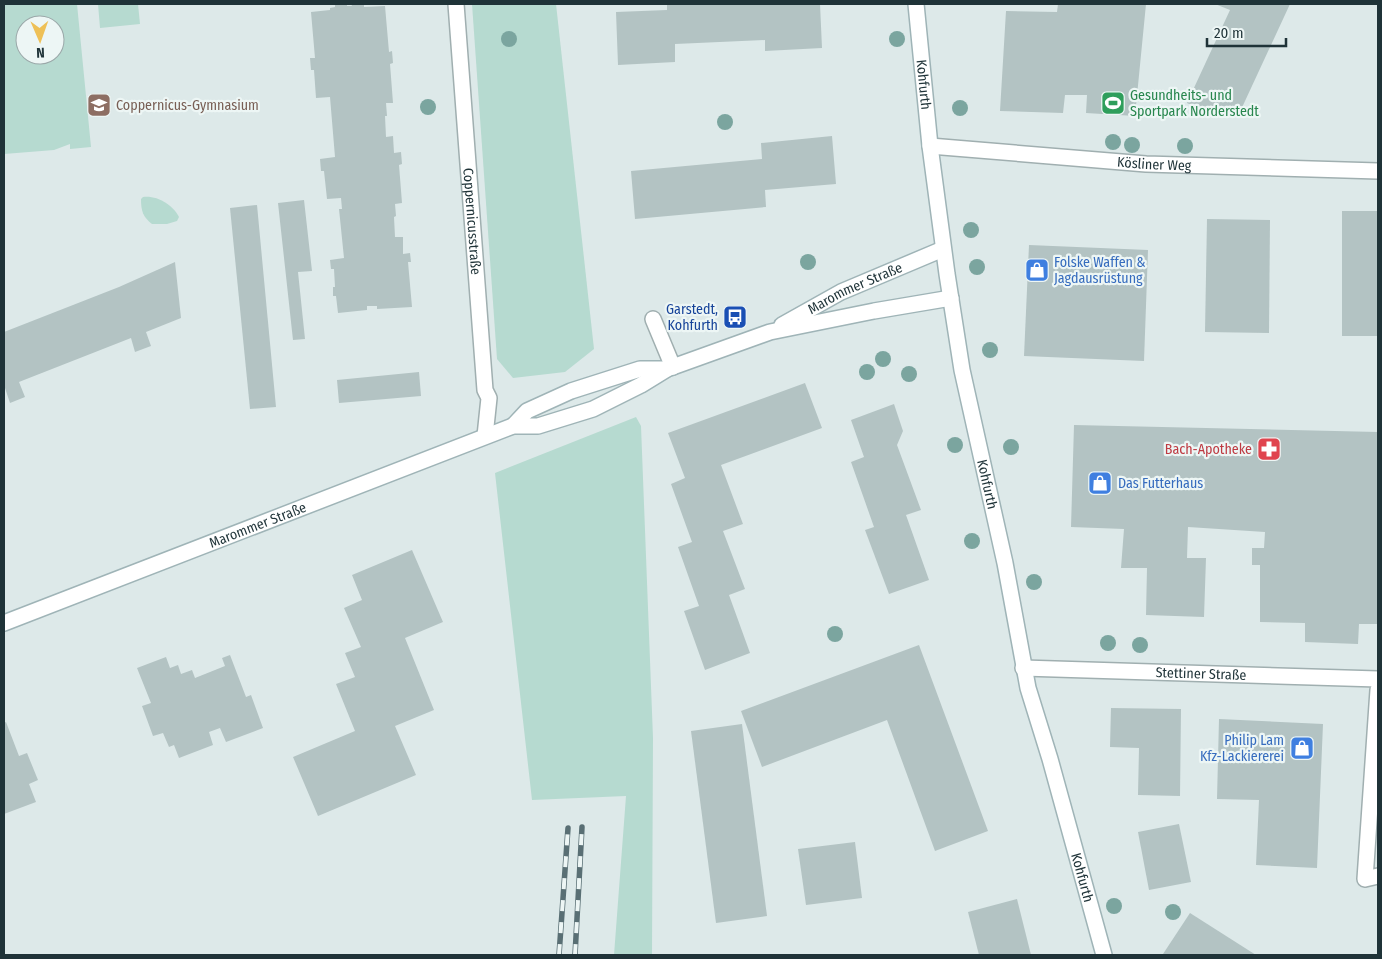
<svg xmlns="http://www.w3.org/2000/svg" width="1382" height="959" font-family="'Fira Sans Condensed',sans-serif">
<style>
.green{fill:#b6dad0;fill-rule:evenodd}
.building{fill:#b3c3c3}
.lines{fill:none;stroke-linecap:round;stroke-linejoin:round}
.lane-casing{stroke:#a0afb0;stroke-width:18}
.street-casing{stroke:#a0afb0;stroke-width:18}
.secondary-casing{stroke:#9fb4b7;stroke-width:18}
.lane{stroke:#fff;stroke-width:15}
.street{stroke:#fff;stroke-width:15}
.secondary{stroke:#fff;stroke-width:15}
.rail-casing{stroke:#596f74;stroke-width:5.5}
.rail{stroke:#edf6f5;stroke-width:4;stroke-dasharray:11;stroke-linecap:butt}
.tree{fill:#7ba59f}
.labels{text-anchor:middle;stroke-width:4.5;stroke-linejoin:round;paint-order:stroke}
.street-label{font-size:14px;fill:#1f3338;stroke:#edf6f5}
.leisure-label{font-size:14px;fill:#27864d;stroke:#edf6f5;text-anchor:start}
.education-label{font-size:14px;fill:#785e54;stroke:#edf6f5;text-anchor:start}
.shop-label{font-size:14px;fill:#366cbe;stroke:#edf6f5;text-anchor:start}
.transit-label{font-size:14px;fill:#164399;stroke:#edf6f5;text-anchor:end}
.health-label{font-size:14px;fill:#be3a42;stroke:#edf6f5;text-anchor:end}
</style>
<rect width="100%" height="100%" fill="#dde9e9"/>
<!-- green -->
<g class="green">
<path d="M4 4H77L91 147 70 149V144L54 150 4 154ZM25 25H55V55H25Z"/>
<path d="M98 4H138L140 24 100 28Z"/>
<path d="M472 4H556L594 349 565 372 513 378 497 359Z"/>
<path d="M143 197C157 195 173 205 179 217L177 221 167 224H152C143 217 141 211 141 199Z"/>
<path d="M636 417 641 426 653 738 652 955H614L626 796 532 800 495 473Z"/>
</g>
<!-- building -->
<g class="building">
<path d="M335 4H347V6H352L351 4H364V7L385 6 389 52 392 51 393 63 390 64 393 103H386L387 116H385L386 137 393 136 394 153 401 152 402 164 399 165 402 203 395 204 396 216 394 217 395 237H403V254L410 253 411 262H408L412 307 377 309V306H367V310L338 313 336 296H333V287H335L334 269H331L330 260 344 258 339 209H342L341 198 327 199 324 171H321L320 159 335 157 330 97 316 98 314 70H311L310 58H315L311 12 330 10V8L335 7Z"/>
<path d="M667 4H820L822 48 765 51V40L675 44V62L618 65 616 12 667 10Z"/>
<path d="M1058 4H1146L1135 116 1086 113 1087 95H1065L1063 113 1000 111 1006 11 1057 12Z"/>
<path d="M1215 4H1290L1239 114 1214 116 1187 103 1230 10Z"/>
<path d="M832 136 836 184 765 190 766 207 635 219 631 171 762 159 761 143Z"/>
<path d="M304 200 312 271 298 272 305 339 293 340 278 203Z"/>
<path d="M257 205 276 407 250 409 230 208Z"/>
<rect x="1342" y="211" width="36" height="125"/>
<path d="M1207 219 1270 220 1269 333 1205 332Z"/>
<path d="M1029 245 1148 250 1144 361 1024 356Z"/>
<path d="M175 262 181 318 146 332 151 346 135 352 131 338 24 380 19 382 25 397 10 403 5 388H4V332L119 287Z"/>
<path d="M419 372 421 396 339 403 337 380Z"/>
<path d="M805 383 822 428 721 465 743 524 723 531 745 589 729 595 750 653 705 670 684 611 699 606 678 547 692 542 671 484 685 478 668 433Z"/>
<path d="M894 404 903 431 897 445 921 510 906 515 929 580 889 594 865 530 874 527 851 462 864 457 851 420Z"/>
<path d="M1074 425 1378 432V624H1359L1358 644 1305 642V623L1260 622V565H1252V548H1264L1265 532 1188 527 1187 558H1206L1204 617 1146 615 1147 568H1121L1124 529 1071 527Z"/>
<path d="M412 550 443 622 405 638 434 710 395 726 416 775 318 816 293 757 355 731 336 684 355 677 345 653 361 647 344 608 362 600 352 575Z"/>
<path d="M919 645 988 831 935 851 887 720 762 767 741 711Z"/>
<path d="M230 655 246 697 251 695 263 728 226 742 220 728 209 732 213 745 179 758 174 745 169 747 163 733 153 736 142 706 151 703 137 668 166 657 170 668 178 665 181 674 192 670 195 678 225 666 222 658Z"/>
<path d="M1111 708 1181 709 1180 796 1138 795 1139 748 1110 747Z"/>
<path d="M1219 719 1323 724 1317 868 1256 865 1259 800 1217 799Z"/>
<path d="M6 722 19 756 27 753 38 780 29 784 36 802 4 814V723Z"/>
<path d="M742 724 767 916 716 923 691 731Z"/>
<path d="M1179 824 1191 882 1149 890 1138 832Z"/>
<path d="M855 842 862 898 806 905 798 849Z"/>
<path d="M1017 899 1031 955H979L968 912Z"/>
<path d="M1190 913 1256 955H1165L1163 954Z"/>
</g>
<g class="lines">
<!-- lane casing -->
<g class="lane-casing">
<g id="lane">
<path d="M653 319 673 367"/>
<path d="M1378 690 1365 879 1378 876"/>
</g>
</g>
<!-- street casing -->
<g class="street-casing">
<g id="street">
<path id="s1" d="M456 4 485 390 489 398 485 436"/>
<path id="s2" d="M930 146 1146 164 1378 171"/>
<path id="s3" d="M1023 668 1378 679"/>
</g>
</g>
<!-- secondary casing -->
<g class="secondary-casing">
<g id="secondary">
<path id="s4" d="M916 4 930 146 947 274 962 370 1005 563 1028 688 1050 759 1104 955"/>
<path id="s5" d="M782 325 841 292 943 249"/>
<path d="M513 426 527 411 571 391 640 369H667"/>
<path id="s6" d="M4 623 513 426H538L593 409 641 385 667 369 770 332 874 311 951 298"/>
</g>
</g>
<!-- lane -->
<use href="#lane" class="lane"/>
<!-- street -->
<use href="#street" class="street"/>
<!-- secondary -->
<use href="#secondary" class="secondary"/>
<!-- rail casing -->
<g class="rail-casing">
<g id="rail">
<path d="M559 955 568 828"/>
<path d="M575 955 582 827"/>
</g>
</g>
<!-- rail -->
<use href="#rail" class="rail"/>
</g>
<!-- trees -->
<g class="tree">
<circle cx="509" cy="39" r="8"/>
<circle cx="897" cy="39" r="8"/>
<circle cx="428" cy="107" r="8"/>
<circle cx="960" cy="108" r="8"/>
<circle cx="725" cy="122" r="8"/>
<circle cx="1113" cy="142" r="8"/>
<circle cx="1132" cy="145" r="8"/>
<circle cx="1185" cy="146" r="8"/>
<circle cx="971" cy="230" r="8"/>
<circle cx="808" cy="262" r="8"/>
<circle cx="977" cy="267" r="8"/>
<circle cx="990" cy="350" r="8"/>
<circle cx="883" cy="359" r="8"/>
<circle cx="867" cy="372" r="8"/>
<circle cx="909" cy="374" r="8"/>
<circle cx="955" cy="445" r="8"/>
<circle cx="1011" cy="447" r="8"/>
<circle cx="972" cy="541" r="8"/>
<circle cx="1034" cy="582" r="8"/>
<circle cx="835" cy="634" r="8"/>
<circle cx="1108" cy="643" r="8"/>
<circle cx="1140" cy="645" r="8"/>
<circle cx="1114" cy="906" r="8"/>
<circle cx="1173" cy="912" r="8"/>
</g>
<!-- icons -->
<defs>
<g id="stadium-square" transform="scale(1.25)"><rect x="-9" y="-9" width="18" height="18" rx="4" fill="#2e9e5b" stroke="#edf6f5"/><path d="M0-5a6.5 5 0 1 0 0 10a6.5 5 0 1 0 0-10ZM-3.5-1.8h7v3.6h-7Z" fill="#fff"/></g>
<g id="school-square" transform="scale(1.25)"><rect x="-9" y="-9" width="18" height="18" rx="4" fill="#8d6e63" stroke="#edf6f5"/><path d="M0-5L7-2L0 1L-7-2ZM-4 1L0 2.5L4 1V4Q0 6-4 4Z" fill="#fff"/></g>
<g id="shop-square" transform="scale(1.25)"><rect x="-9" y="-9" width="18" height="18" rx="4" fill="#3f7fe0" stroke="#edf6f5"/><path d="M-5-2.5h2.3a2.7 3.5 0 0 1 5.4 0H5L5.5 6h-11ZM-1.5-2.5h3a1.5 2.3 0 0 0-3 0Z" fill="#fff"/></g>
<g id="bus-square" transform="scale(1.25)"><rect x="-9" y="-9" width="18" height="18" rx="4" fill="#1a4fb4" stroke="#edf6f5"/><path d="M-5-6H5V4H4V6H2V4H-2V6H-4V4H-5ZM-3.5-4V0h7V-4ZM-3.5 1.2v1.5H-2V1.2ZM2 1.2v1.5H3.5V1.2Z" fill="#fff"/></g>
<g id="pharmacy-square" transform="scale(1.25)"><rect x="-9" y="-9" width="18" height="18" rx="4" fill="#e0444e" stroke="#edf6f5"/><path d="M-2-6h4v4h4v4h-4v4h-4v-4h-4v-4h4Z" fill="#fff"/></g>
</defs>
<g fill-rule="evenodd">
<use href="#stadium-square" x="1113" y="103"/>
<use href="#school-square" x="99" y="105"/>
<use href="#shop-square" x="1037" y="270"/>
<use href="#bus-square" x="735" y="317"/>
<use href="#pharmacy-square" x="1269" y="449"/>
<use href="#shop-square" x="1100" y="483"/>
<use href="#shop-square" x="1302" y="748"/>
</g>
<g class="labels">
<!-- street labels -->
<g class="street-label">
<text dy="5" stroke="none"><textPath href="#s4" startOffset="81">Kohfurth</textPath></text>
<text dy="5" stroke="none"><textPath href="#s2" startOffset="225">Kösliner Weg</textPath></text>
<text dy="5" stroke="none"><textPath href="#s1" startOffset="218">Coppernicusstraße</textPath></text>
<text dy="5" stroke="none"><textPath href="#s5" startOffset="82">Marommer Straße</textPath></text>
<text dy="5" stroke="none"><textPath href="#s4" startOffset="486">Kohfurth</textPath></text>
<text dy="5" stroke="none"><textPath href="#s6" startOffset="272">Marommer Straße</textPath></text>
<text dy="5" stroke="none"><textPath href="#s3" startOffset="178">Stettiner Straße</textPath></text>
<text dy="5" stroke="none"><textPath href="#s4" startOffset="891">Kohfurth</textPath></text>
</g>
<!-- leisure labels -->
<g class="leisure-label">
<text x="1130" y="100">Gesundheits- und<tspan x="1130" dy="16">Sportpark Norderstedt</tspan></text>
</g>
<!-- education labels -->
<g class="education-label">
<text x="116" y="110">Coppernicus-Gymnasium</text>
</g>
<!-- shop labels -->
<g class="shop-label">
<text x="1054" y="267">Folske Waffen &amp;<tspan x="1054" dy="16">Jagdausrüstung</tspan></text>
<text x="1118" y="488">Das Futterhaus</text>
<text x="1284" y="745" text-anchor="end">Philip Lam<tspan x="1284" dy="16">Kfz-Lackiererei</tspan></text>
</g>
<!-- transit labels -->
<g class="transit-label">
<text x="718" y="314">Garstedt,<tspan x="718" dy="16">Kohfurth</tspan></text>
</g>
<!-- health labels -->
<g class="health-label">
<text x="1252" y="454">Bach-Apotheke</text>
</g>
</g>
<!-- border -->
<rect width="1382" height="959" fill="none" stroke="#1f3338" stroke-width="10"/>
<!-- north arrow -->
<g transform="translate(40 40) rotate(178)"><circle r="24" fill="#edf6f5" stroke="#9ba8a9"/>
<path d="M0-4L9 19L0 12L-9 19Z" fill="#eec056"/>
<text y="-8" font-size="14" font-weight="bold" text-anchor="middle" fill="#1f3338">N</text>
</g>
<!-- scale -->
<path d="M1207 38v8h79v-8" fill="none" stroke="#1f3338" stroke-width="2.5"/>
<text x="1214" y="38" font-size="15" fill="#1f3338" stroke="#edf6f5" stroke-width="4" paint-order="stroke">20 m</text>
</svg>
